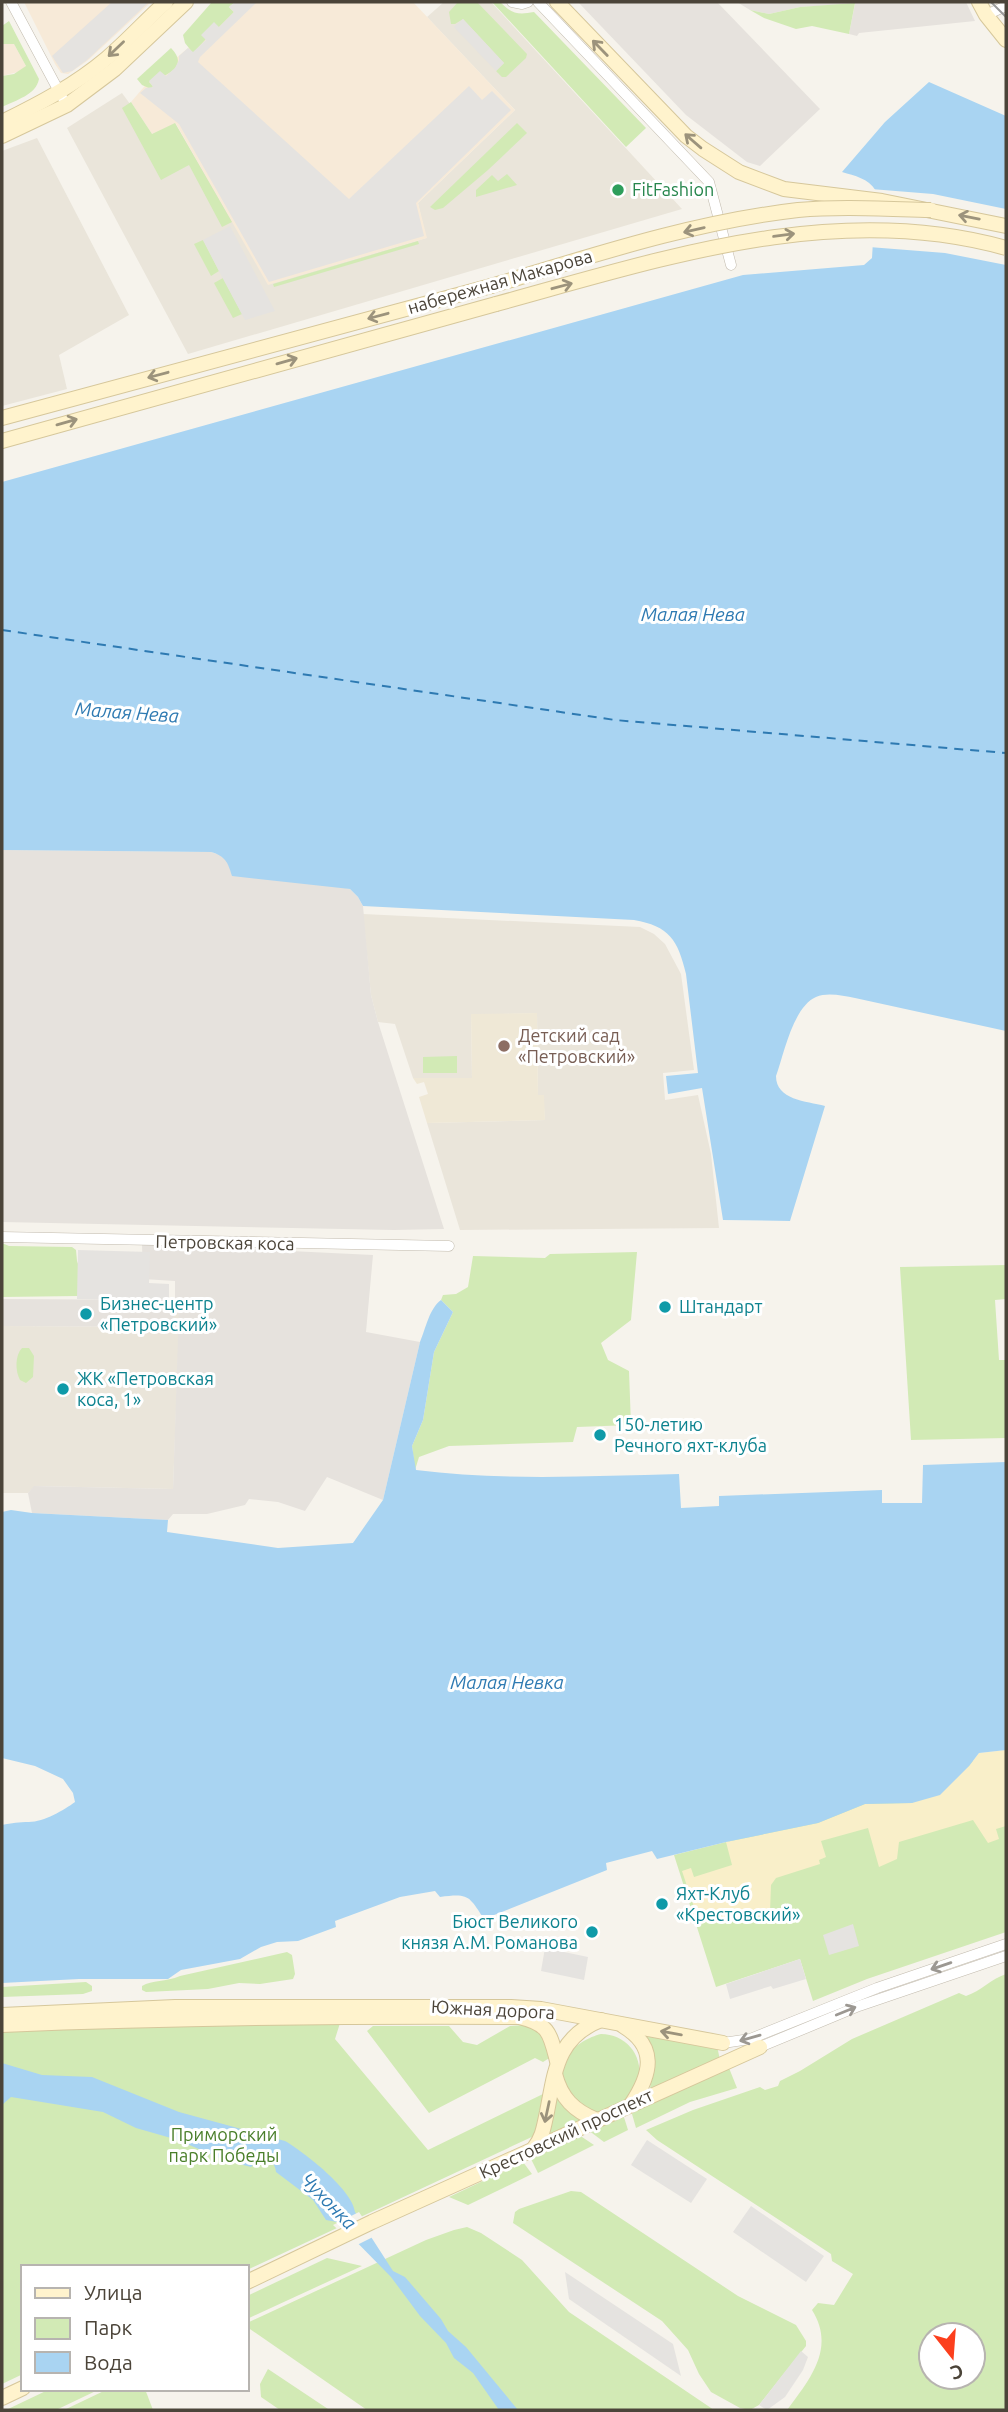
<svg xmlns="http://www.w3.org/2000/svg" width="1008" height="2412" font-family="Ubuntu,sans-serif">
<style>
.residential{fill:#eae5da}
.commercial{fill:#f7ead8}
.industrial{fill:#e6e2dd}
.education{fill:#efe8d6}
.green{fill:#d2eab5;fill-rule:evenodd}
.sand{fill:#f9efc9}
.parking{fill:#e5e3e0}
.water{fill:#a9d4f2}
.pier{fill:#f6f3ec}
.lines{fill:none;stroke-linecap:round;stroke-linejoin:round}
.ferry{stroke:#2e7ab2;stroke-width:2;stroke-dasharray:9 7;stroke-linecap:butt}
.street-casing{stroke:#c2bbae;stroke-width:11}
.secondary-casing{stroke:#d6c79b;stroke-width:16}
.street{stroke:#fff;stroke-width:10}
.secondary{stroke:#fff3cd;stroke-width:14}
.tram{stroke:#9a9a9a;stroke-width:2}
.secondary-bridge-casing{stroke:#d6c79b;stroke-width:16;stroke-linecap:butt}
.secondary-bridge{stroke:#fff3cd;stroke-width:14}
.oneway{stroke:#9c937c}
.oneway2{stroke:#9c9892}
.leisure-dot{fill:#2e9e5b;stroke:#fff;stroke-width:2.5}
.education-dot{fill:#8d6e63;stroke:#fff;stroke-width:2.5}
.culture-dot{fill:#0f9aa8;stroke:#fff;stroke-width:2.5}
.labels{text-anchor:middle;stroke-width:6;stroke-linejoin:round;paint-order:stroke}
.leisure-label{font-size:18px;fill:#27864d;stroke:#fff;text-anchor:start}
.street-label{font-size:18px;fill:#4b4439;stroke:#fff}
.education-label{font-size:18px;fill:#785e54;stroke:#fff;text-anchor:start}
.culture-label{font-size:18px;fill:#0d838f;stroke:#fff;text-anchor:start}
.park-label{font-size:18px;fill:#4a7f2a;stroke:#fff}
.water-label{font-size:19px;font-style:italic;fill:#2e7ab2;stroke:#fff}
</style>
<rect width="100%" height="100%" fill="#f6f3ec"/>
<!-- residential -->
<g class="residential">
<path d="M444 2H491L682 209 188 354 67 128 122 93 152 134 175 123 269 284 426 238 418 203 515 110 427 17Z"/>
<path d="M37 138 129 315 59 355 67 389 2 406V151Z"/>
<path d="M363 914 640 927 654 934 665 944 681 974 694 1070 663 1073 665 1100 698 1095 711 1154 719 1228 460 1230 427 1123 545 1120 543 1095 538 1096 537 1013 471 1015 472 1078H413L395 1024 378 1022 371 995Z"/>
<path d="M180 1303 173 1489 35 1486 28 1493H2V1326L169 1327Z"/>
</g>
<!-- commercial -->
<g class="commercial">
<path d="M24 2H151L87 61 68 74 61 73 55 64Z"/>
<path d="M235 2H413L515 110 418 203 427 238 268 285 176 124 152 134 131 102 149 81 188 48Z"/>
<path d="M2 44H14L26 66 22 71 2 76Z"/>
</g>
<!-- industrial -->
<g class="industrial">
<path d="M578 2H717L820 109 760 166 747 162 686 115Z"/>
<path d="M737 2H966L975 21 859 33 857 36 849 34 855 4 800 7 769 14 750 10Z"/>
<path d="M2 850 211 852 220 855 228 861 350 889 358 897 363 906 371 995 378 1022 444 1229 394 1230 2 1222Z"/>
<path d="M142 1244 373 1255 366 1332 420 1342 383 1500 327 1477 305 1511 278 1502 249 1499 245 1505 207 1514H173L168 1520 32 1513 28 1493 34 1486 173 1489 179 1306 169 1327 2 1326V1299L175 1300V1281L143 1279Z"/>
</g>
<!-- education -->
<path class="education" d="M537 1013 538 1095H544L545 1120 427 1123 419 1097 428 1094 424 1082 417 1084 413 1078H472L471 1014Z"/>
<!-- green -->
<g class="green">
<path d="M212 2H235L229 7 234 12 219 27 202 35 206 39 193 53 185 43 183 35Z"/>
<path d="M458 2H477L527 54 526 58 506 77H502L496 71 504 63 463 19 455 24H451L449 12Z"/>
<path d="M492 2H500C512 14 518 15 534 12L646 128 626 147Z"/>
<path d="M855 3 849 34 812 26 796 29 764 18 750 10 769 14 800 7Z"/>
<path d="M9 21 39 79C36 95 16 100 2 107V76L14 74 26 66 14 44H2V26Z"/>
<path d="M171 48C190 67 166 76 149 82L153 86 151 89 142 85 137 79Z"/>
<path d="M131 102 152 134 175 123 232 222 222 227 189 165 161 180 122 108Z"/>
<path d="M517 123 527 133 488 170 443 208 435 210 430 207Z"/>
<path d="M507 174 517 185 476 197V190L492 175 498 181Z"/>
<path d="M203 240 219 271 211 276 194 244Z"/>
<path d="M418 241 419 244 274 287 273 284Z"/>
<path d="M223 278 242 314 233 318 214 283Z"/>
<path d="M457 1056V1073H423V1057Z"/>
<path d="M2 1243 9 1246 72 1247 76 1250 77 1261 84 1281 78 1296 2 1297Z"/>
<path d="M637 1252 631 1320 601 1343 608 1360 629 1371 631 1425 577 1427 573 1442 449 1446 419 1457 415 1470 412 1446 423 1420 434 1352 453 1312 441 1300 443 1295 456 1294 468 1287 473 1256 545 1258 550 1254Z"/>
<path d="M1006 1265V1299L995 1300 999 1360H1006V1438L911 1440 900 1267Z"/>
<path d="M22 1348H29L34 1356 33 1377 26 1383 20 1380C15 1371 15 1355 22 1348Z"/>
<path d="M1006 1750V1932L867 1979 813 2001 800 1959 716 1987 674 1855 726 1842Z"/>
<path d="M287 1952 292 1955 295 1974 293 1979 260 1984 239 1983 208 1989 146 1992 142 1990V1986C152 1980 166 1982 180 1976Z"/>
<path d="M1006 1974V2410H787C810 2379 836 2348 812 2310L818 2303 834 2305 853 2274 832 2261 831 2254 657 2140 646 2130 693 2110 760 2087 765 2090 778 2086 780 2081 800 2071 852 2039 959 1993 966 1996C981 1991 991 1979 1006 1974ZM931 2335H973V2377H931Z"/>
<path d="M86 1982 92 1986V1991L83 1994 2 1997V1987Z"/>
<path d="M323 2021 340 2023 335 2039 428 2150 543 2094 536 2135 247 2270V2267H23V2374L2 2384V2030Z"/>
<path d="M524 2025 538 2029 548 2043 551 2057 543 2062 535 2058 429 2113 367 2031 373 2026H449L463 2042 477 2045 510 2026Z"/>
<path d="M640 2032 717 2046 720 2060 650 2089 653 2062Z"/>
<path d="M601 2034C625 2034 643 2054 639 2079 638 2086 634 2093 632 2100L597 2114C588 2108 572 2101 566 2093 546 2065 577 2040 601 2034Z"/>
<path d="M729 2068 737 2088 690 2102 636 2128 632 2114 635 2107Z"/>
<path d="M557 2089 583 2120 545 2138Z"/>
<path d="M623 2114 628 2130 604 2142 588 2130Z"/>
<path d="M579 2135 594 2145 538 2173 531 2159Z"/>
<path d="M523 2162 532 2174 468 2205 449 2197Z"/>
<path d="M571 2191 581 2192 738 2296 796 2325 806 2341V2346L759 2405 750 2410 740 2408 711 2392 699 2374 688 2350 662 2321 513 2223 515 2212 519 2209Z"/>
<path d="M467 2227 481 2233 522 2260 569 2312 714 2410H367L247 2327V2323L426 2240 454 2230Z"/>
<path d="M327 2258 362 2266 247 2319V2296Z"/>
<path d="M268 2369 328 2409 327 2410H280L261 2397 260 2384Z"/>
<path d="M50 2389H100L56 2410H6Z"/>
<path d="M108 2389H145L153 2410H64Z"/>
</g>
<!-- sand -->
<path class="sand" d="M1006 1750V1826L996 1829 999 1839 988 1843 973 1820 899 1842 897 1859 879 1867 868 1828 821 1841 826 1857 819 1860 820 1864 776 1878 771 1885 770 1912C743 1922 726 1922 697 1916L682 1871 691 1868 694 1877 732 1865 726 1842 818 1823 865 1804 912 1803 969 1766 979 1753Z"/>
<!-- parking -->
<g class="parking">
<path d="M112 2H149L87 60 72 71 63 73 52 56Z"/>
<path d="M235 2H257L200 57 198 62 349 199 469 86 482 100 492 91 511 110 416 203 424 236 269 282 179 124 140 93 146 88 153 87 149 81 160 71 166 76 175 68 179 60V56L188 48 193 52 206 40 201 35 214 22 219 27 234 12 229 7Z"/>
<path d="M463 19 504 63 496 71 454 27Z"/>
<path d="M230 226 275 311 245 320 221 275 203 240Z"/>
<path d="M78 1250 150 1252 149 1283 169 1284V1301L77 1299Z"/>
<path d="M853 1924 859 1946 829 1955 823 1935Z"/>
<path d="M545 1948 588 1957 584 1980 541 1971Z"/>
<path d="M800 1959 806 1979 773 1989 771 1986 730 1999 726 1984Z"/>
<path d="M647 2140 707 2179 691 2203 631 2165Z"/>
<path d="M751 2206 824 2256 806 2282 733 2232Z"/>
<path d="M565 2272 673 2344 681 2376 569 2299Z"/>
<path d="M801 2351 808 2357 803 2370 785 2397 767 2410 759 2405Z"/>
</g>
<!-- water -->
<g class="water">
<path d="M929 82 1006 116V1031L855 998C843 996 828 992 816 997 793 1007 784 1054 776 1076 776 1100 806 1101 825 1106L790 1221 723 1220 702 1088 668 1094 666 1076 698 1073 686 974C678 940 669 926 634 920L363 906 358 897 350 889 232 876C228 862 225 856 211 852L2 850V482L743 275 864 265 872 258 876 191C868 178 855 176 842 172L885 122Z"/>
<path d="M441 1300 453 1312 434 1352 423 1420 412 1446 416 1470C502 1481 592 1476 679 1474L681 1508 719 1506V1496L882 1490V1503H922L923 1465 1006 1462V1750L979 1753 969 1766 940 1795 912 1803 865 1804 818 1823 726 1842 657 1859 652 1851 606 1863 607 1870 484 1919C469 1896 469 1893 440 1897L435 1891 400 1897 335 1921 336 1927 298 1941 277 1942 261 1947 240 1959 181 1970 168 1979H79L2 1983V1825C12 1823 19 1822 29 1822 44 1822 64 1810 75 1802L73 1793 63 1779 35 1766 2 1758V1512L11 1510 32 1513 168 1520 167 1532 278 1548 353 1543 383 1500 420 1342C426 1328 429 1309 441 1300Z"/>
<path d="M2 2063 42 2075 92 2077 179 2112 285 2141C304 2152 353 2190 355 2212L393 2271 405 2277 441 2319 448 2331 466 2347 518 2410H499L473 2373 454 2358 446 2343 420 2316 391 2277 337 2222 326 2220 313 2200 276 2172C275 2162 269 2159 260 2157L251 2167 224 2160 178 2140 136 2128 103 2112 11 2097 2 2105Z"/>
</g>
<!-- pier -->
<g class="pier">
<path d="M871 189 933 194 1006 209V265L945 253 869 247 873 192Z"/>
<path d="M359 2212 375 2236 355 2246 333 2225Z"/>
</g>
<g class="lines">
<!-- ferry -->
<path class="ferry" d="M2 630 615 720 1006 753"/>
<!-- street casing -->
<g class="street-casing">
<g id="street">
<path d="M11 2 62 97"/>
<path d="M512 2 522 4 528 2"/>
<path d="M538 2 709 182 731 265"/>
<path d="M986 15 1006 6"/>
<path d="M2 1237 449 1246"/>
<path d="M723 2043 750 2039 877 1988 1006 1944"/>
<path d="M760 2047 859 2006 1006 1956"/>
</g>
</g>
<!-- secondary casing -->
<g class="secondary-casing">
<g id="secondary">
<path d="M557 2 686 136 703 149 739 172 784 189 882 201 1006 226"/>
<path d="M979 2 986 15 1006 40"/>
<path d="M2 122C39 104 75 85 107 58 128 40 146 20 166 2"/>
<path d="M2 136 67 105 115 69 186 2"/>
<path d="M2 418 491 286"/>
<path d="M2 441 496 304"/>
<path d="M2 2015 175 2007H511L541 2009 723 2043"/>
<path d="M2 2025C174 2018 346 2016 519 2017 549 2024 550 2033 557 2061"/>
<path d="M623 2026C658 2047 651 2074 632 2103"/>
<path d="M555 2074C561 2098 574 2111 597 2120"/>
<path d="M534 2148C543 2137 544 2125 547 2112 555 2071 557 2037 601 2020"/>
<path d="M247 2282 372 2222 760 2047"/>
<path d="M2 2398 23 2388"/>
</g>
</g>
<!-- street -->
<use href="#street" class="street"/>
<!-- secondary -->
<use href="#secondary" class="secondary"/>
<!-- tram -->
<path class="tram" d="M991 2 1006 17"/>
<!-- secondary-bridge casing -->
<g class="secondary-bridge-casing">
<g id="secondary-bridge">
<path d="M491 286C591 256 693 222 798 210 842 206 887 209 931 210"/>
<path d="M496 304C661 259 835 200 1006 248"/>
</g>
</g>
<!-- secondary-bridge -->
<use href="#secondary-bridge" class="secondary-bridge"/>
</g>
<!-- one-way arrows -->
<defs><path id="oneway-shaft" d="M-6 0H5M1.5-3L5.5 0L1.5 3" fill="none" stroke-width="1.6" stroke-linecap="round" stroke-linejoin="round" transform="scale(1.75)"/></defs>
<g class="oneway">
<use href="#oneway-shaft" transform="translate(600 48) rotate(-134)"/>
<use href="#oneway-shaft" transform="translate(116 49) rotate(136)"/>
<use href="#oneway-shaft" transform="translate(693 141) rotate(-139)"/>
<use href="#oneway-shaft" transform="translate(969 217) rotate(-169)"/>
<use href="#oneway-shaft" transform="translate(694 230) rotate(167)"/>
<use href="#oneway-shaft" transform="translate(784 235) rotate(-8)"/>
<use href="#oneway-shaft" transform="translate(562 286) rotate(-15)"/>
<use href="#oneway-shaft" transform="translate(378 316) rotate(165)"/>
<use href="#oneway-shaft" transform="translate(287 361) rotate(-16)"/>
<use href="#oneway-shaft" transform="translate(158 375) rotate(165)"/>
<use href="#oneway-shaft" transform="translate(67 422) rotate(-16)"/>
<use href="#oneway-shaft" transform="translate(671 2033) rotate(-170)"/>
<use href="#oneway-shaft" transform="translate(547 2112) rotate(102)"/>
</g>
<g class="oneway2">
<use href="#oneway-shaft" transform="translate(941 1966) rotate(161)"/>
<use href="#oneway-shaft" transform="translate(846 2011) rotate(-22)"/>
<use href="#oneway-shaft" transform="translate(750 2038) rotate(164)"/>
</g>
<!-- markers -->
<circle class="leisure-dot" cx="618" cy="190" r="7"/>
<circle class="education-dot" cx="504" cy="1046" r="7"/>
<g class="culture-dot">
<circle cx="665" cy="1307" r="7"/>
<circle cx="86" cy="1314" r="7"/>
<circle cx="63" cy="1389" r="7"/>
<circle cx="600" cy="1435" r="7"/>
<circle cx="662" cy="1904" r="7"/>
<circle cx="592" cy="1932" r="7"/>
</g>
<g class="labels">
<!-- leisure labels -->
<g class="leisure-label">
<text x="632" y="196">FitFashion</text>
</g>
<!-- street labels -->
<g class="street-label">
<text transform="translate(500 282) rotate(-16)" y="6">набережная Макарова</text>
<text transform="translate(225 1243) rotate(1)" y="6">Петровская коса</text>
<text transform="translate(493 2010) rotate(3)" y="6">Южная дорога</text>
<text transform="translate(566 2134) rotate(-25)" y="6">Крестовский проспект</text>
</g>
<!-- education labels -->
<g class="education-label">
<text x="518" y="1042">Детский сад<tspan x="518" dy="21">«Петровский»</tspan></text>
</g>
<!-- culture labels -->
<g class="culture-label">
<text x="100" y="1310">Бизнес-центр<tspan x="100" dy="21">«Петровский»</tspan></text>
<text x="679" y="1313">Штандарт</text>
<text x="77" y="1385">ЖК «Петровская<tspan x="77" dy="21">коса, 1»</tspan></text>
<text x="614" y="1431">150-летию<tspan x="614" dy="21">Речного яхт-клуба</tspan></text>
<text x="676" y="1900">Яхт-Клуб<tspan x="676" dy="21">«Крестовский»</tspan></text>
<text x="578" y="1928" text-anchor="end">Бюст Великого<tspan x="578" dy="21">князя А.М. Романова</tspan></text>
</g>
<!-- park labels -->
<g class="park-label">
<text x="224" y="2141">Приморский<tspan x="224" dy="21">парк Победы</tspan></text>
</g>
<!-- water labels -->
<g class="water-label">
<text x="693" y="621">Малая Нева</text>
<text transform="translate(127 712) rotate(4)" y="7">Малая Нева</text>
<text x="507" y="1689">Малая Невка</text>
<text transform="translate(329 2201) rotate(46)" y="7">Чухонка</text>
</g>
</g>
<!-- border -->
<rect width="1008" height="2412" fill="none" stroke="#4b4439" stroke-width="7"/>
<!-- legend -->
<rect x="21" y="2265" width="228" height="126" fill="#ffffff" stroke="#b7b4b0" stroke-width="2"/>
<rect x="35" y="2288" width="35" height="10" fill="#fff3cd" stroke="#b7b4b0" stroke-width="2"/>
<text x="84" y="2300" font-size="21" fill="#4b4439">Улица</text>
<rect x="35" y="2318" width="35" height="21" fill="#d2eab5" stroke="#b7b4b0" stroke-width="2"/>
<text x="84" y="2335" font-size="21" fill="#4b4439">Парк</text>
<rect x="35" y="2352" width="35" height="21" fill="#a9d4f2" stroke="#b7b4b0" stroke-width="2"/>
<text x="84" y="2370" font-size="21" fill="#4b4439">Вода</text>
<!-- north arrow -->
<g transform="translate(952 2356) rotate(163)"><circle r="33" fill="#ffffff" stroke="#b7b4b0" stroke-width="2"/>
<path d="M0-5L12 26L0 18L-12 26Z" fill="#fc3f1d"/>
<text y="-10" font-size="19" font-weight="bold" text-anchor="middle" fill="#4b4439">С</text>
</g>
</svg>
